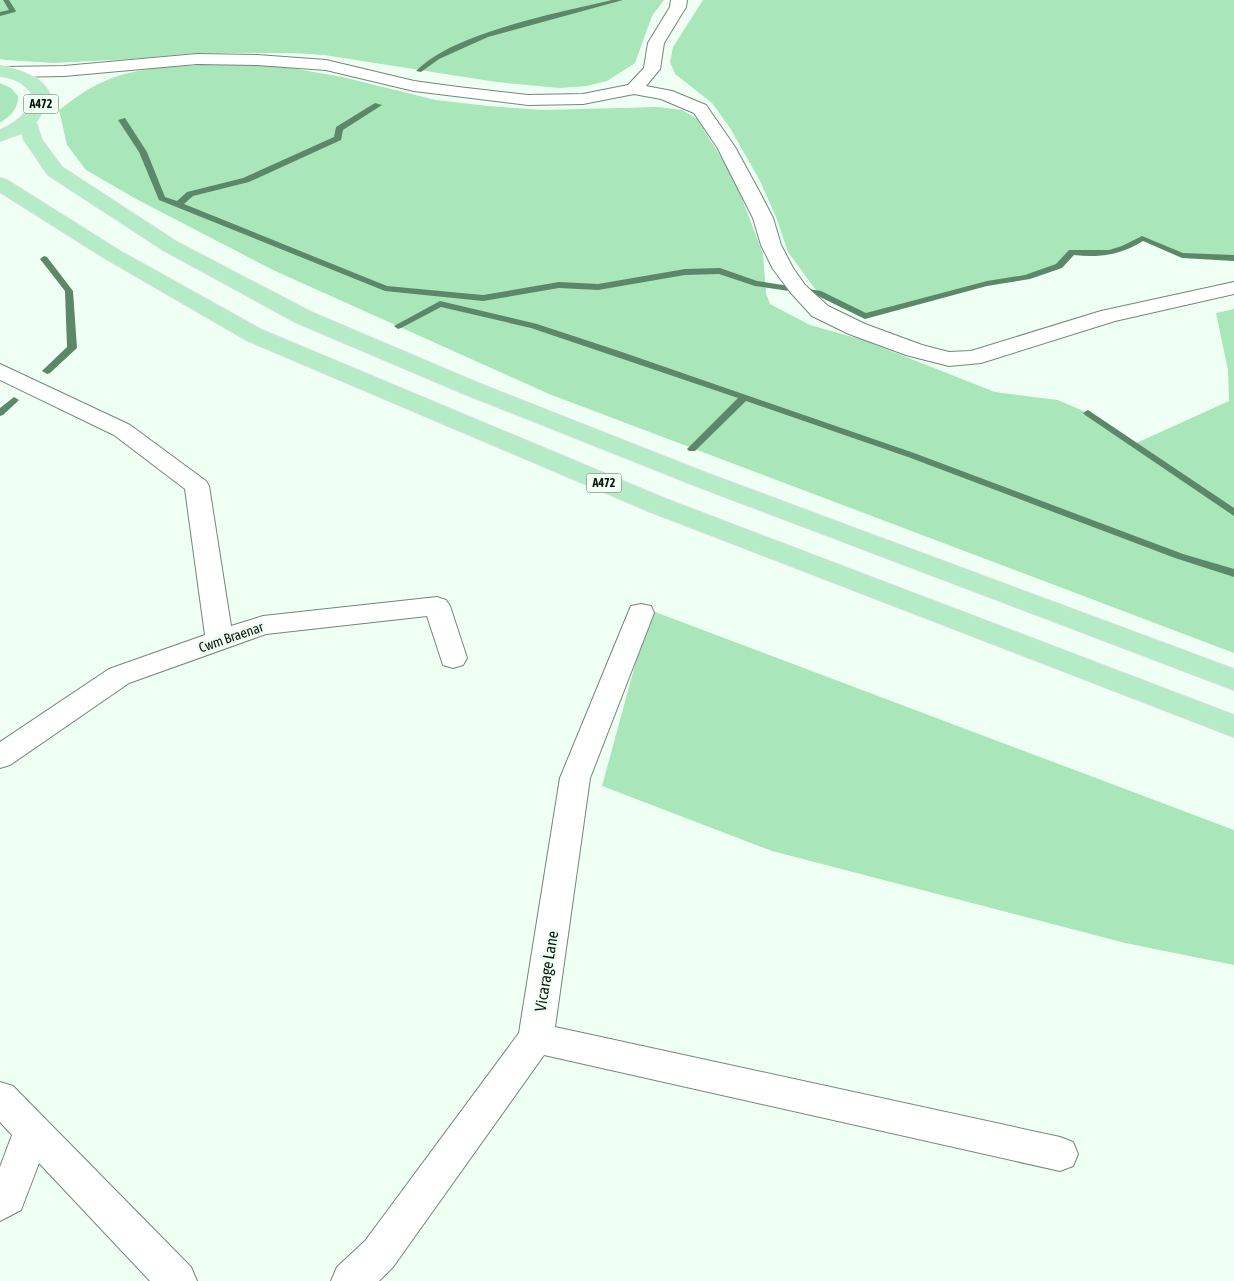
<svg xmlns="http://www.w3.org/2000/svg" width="1234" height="1281" font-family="'Asap Condensed',sans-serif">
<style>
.green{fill:#a9e6ba}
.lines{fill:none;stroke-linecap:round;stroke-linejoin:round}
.stream{fill:#5c8869;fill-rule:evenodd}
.minor-casing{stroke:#728878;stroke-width:2}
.major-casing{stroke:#dddedd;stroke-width:2}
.minor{fill:#fff;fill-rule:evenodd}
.major{fill:#b3ecc6;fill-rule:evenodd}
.labels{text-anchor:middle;stroke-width:5;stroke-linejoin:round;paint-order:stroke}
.shield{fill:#f0fff4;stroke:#515b54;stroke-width:1}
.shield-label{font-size:12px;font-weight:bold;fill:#0d150f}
.street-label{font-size:14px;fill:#0d150f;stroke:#f0fff4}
.near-street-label{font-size:16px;fill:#0d150f;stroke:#f0fff4}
</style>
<rect width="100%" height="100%" fill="#f0fff4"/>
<!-- green -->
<g class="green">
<path d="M0 0H664L652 16 635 63 607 81 587 86 560 88 496 82 324 55 292 53H195L131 59 54 63 6 60 0 59Z"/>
<path d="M703 0H1234V258L1182 255 1142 238C1118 255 1099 255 1072 252L1059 266 1027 277 987 284 865 316 818 293 788 252 776 217 760 181 730 128 712 103 675 74 670 62 673 47Z"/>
<path d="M216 64 274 65 342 77 436 100 488 106 543 110 657 107 682 110 697 119 735 180 763 254 766 293 770 304 810 325 863 340 995 392 1058 400 1088 413 1134 444 1229 401 1228 370 1216 313 1234 309V653L549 394 273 270 138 200 86 170 67 145 59 110C74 99 88 88 105 81 138 66 180 67 216 64Z"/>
<path d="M0 83 11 88 18 96C18 110 11 115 0 123Z"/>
<path d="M650 610 1234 830V965L1125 943 772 851 602 786Z"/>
</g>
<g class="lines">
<!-- stream -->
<g class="stream">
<path d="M3 0H9L16 11 15 12 0 16V12L9 10Z"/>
<path d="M612 0H623L488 37 439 59 421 72 416 71C454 32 558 13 612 0Z"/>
<path d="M375 103 382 105 343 130 341 140 249 182 193 196 184 204 387 286 483 295 559 282 598 284 685 269 720 268 757 281 821 291 866 313 987 281 1025 275 1056 264 1069 250H1109L1122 246 1142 236 1183 253 1234 255V261L1182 258 1143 241C1121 255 1099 258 1074 255L1062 268 1030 279 987 286 865 319 816 295 755 286 719 274 685 275 598 290 559 288 483 301 385 291 159 200 139 152 118 120 125 118 147 152 165 197 177 201 187 192 243 178 334 137 336 127Z"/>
<path d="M44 256 47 257 73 291 77 348 50 373 47 374 42 371 44 369 67 347 65 291 40 259Z"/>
<path d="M440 301 537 324 619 351 914 453 1183 554 1234 569V577L1175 558 908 457 746 401 695 451H689L687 449 738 398 531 328 441 307 401 328 398 329 394 326Z"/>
<path d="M14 397 19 400 17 402 3 415 0 416V408Z"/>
<path d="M1088 410 1234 508V516L1085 415 1083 413Z"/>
</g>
<!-- minor casing -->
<g class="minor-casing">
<g id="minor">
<path d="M671 0H687L686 7 664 43 660 69 646 86 672 91 706 105 735 147 759 191 773 218 781 245 793 268 805 285 828 306 865 324 922 345 949 352 971 351 1101 311 1234 282V294L1115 321 981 363 949 366 906 355 849 334 812 316 791 293 773 269 761 245 753 218 717 147 694 113 661 99 634 94 583 104 528 105 414 91 326 70 257 65 197 64 64 76 7 77 0 74 1 68 7 67 64 66 197 54 257 55 326 60 414 81 458 87 528 95 583 94 628 85 644 68 648 43 670 7Z"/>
<path d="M0 364 130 425 206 481 209 486 231 626 263 616 437 597 446 600 450 606 467 658 463 665 453 668 443 665 427 616 266 634 129 683 10 765 0 768V742L109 669 205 635 185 489 114 435 0 380Z"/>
<path d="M641 604 651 606 654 613 590 778 555 1027 1060 1137 1073 1142 1078 1154 1073 1166 1060 1171 544 1055 393 1267 379 1281H331L337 1267 365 1241 519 1033 560 778 628 613 631 606Z"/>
<path d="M0 1082 13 1086 191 1267 197 1281H150L39 1163 21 1210 0 1221V1167L12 1135 0 1122Z"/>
</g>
</g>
<!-- major casing -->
<g class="major-casing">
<g id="major">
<path d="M0 66C23 69 42 76 52 98L36 122 42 140 62 167 177 242 311 312 478 383 709 474 1234 669V690L691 484 462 393 295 322 163 250 48 175 24 140 22 133 0 141V130C16 123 27 114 34 98 28 84 15 78 0 76Z"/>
<path d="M0 178 7 180 120 251 262 330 666 499 1234 715V737L648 511 246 340 106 259 0 192Z"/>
</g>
</g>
<!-- minor -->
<use href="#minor" class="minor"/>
<!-- major -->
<use href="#major" class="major"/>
</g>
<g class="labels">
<!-- shield labels -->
<g class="shield">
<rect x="23.5" y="94.5" width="35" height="19" rx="4"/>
<rect x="586.5" y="473.5" width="35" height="19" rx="4"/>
</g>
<g class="shield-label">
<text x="41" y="108">A472</text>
<text x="604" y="487">A472</text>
</g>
<!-- street labels -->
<g class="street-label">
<text transform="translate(231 637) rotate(-19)" y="5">Cwm Braenar</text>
</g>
<!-- near-street labels -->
<g class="near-street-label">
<text transform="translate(546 971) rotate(-81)" y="6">Vicarage Lane</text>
</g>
</g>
</svg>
